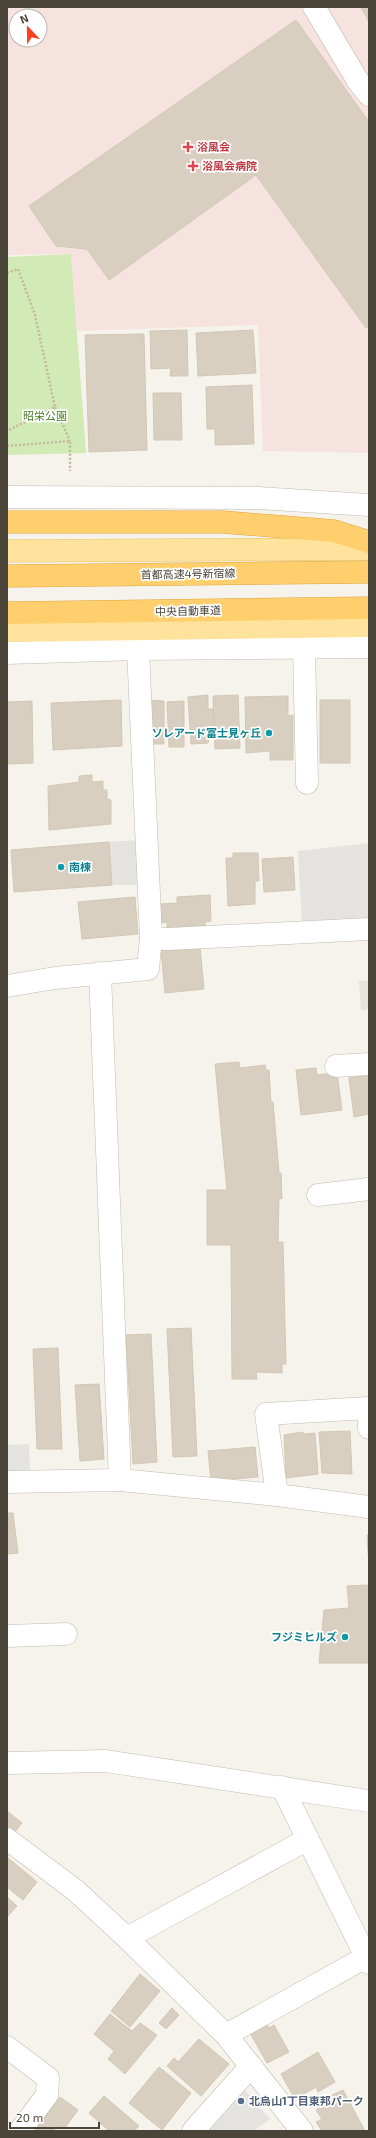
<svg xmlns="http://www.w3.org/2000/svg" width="376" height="2138" font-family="'Exo 2','Noto Sans JP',sans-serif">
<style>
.medical{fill:#f6e3e0;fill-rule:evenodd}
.green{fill:#d2eab5}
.parking{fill:#e5e3e0}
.building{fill:#d8cfc1;stroke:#d3c7b4}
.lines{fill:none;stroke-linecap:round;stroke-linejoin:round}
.minor-casing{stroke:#c2bbae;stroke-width:23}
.major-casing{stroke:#e6c16a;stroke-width:23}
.highway-casing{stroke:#e0a43c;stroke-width:23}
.path{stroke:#c4b79f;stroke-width:2.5;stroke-dasharray:2 2;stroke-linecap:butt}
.minor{stroke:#fff;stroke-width:22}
.major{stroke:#ffe39c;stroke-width:22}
.highway{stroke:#ffcf6e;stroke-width:22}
.health-dot{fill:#e0444e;stroke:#fff;stroke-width:1.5}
.culture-dot{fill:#0f9aa8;stroke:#fff;stroke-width:1.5}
.service-dot{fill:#5c6f8a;stroke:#fff;stroke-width:1.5}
.labels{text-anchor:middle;stroke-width:3.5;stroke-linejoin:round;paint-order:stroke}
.health-label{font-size:11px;font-weight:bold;fill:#be3a42;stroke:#fff;text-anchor:start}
.park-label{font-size:11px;fill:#4a7f2a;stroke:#fff}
.street-label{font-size:11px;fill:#4b4439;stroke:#fff}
.culture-label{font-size:11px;font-weight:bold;fill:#0d838f;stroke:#fff;text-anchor:end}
.service-label{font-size:11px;font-weight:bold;fill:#4e5e75;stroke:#fff;text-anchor:start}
</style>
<rect width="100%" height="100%" fill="#f6f3ec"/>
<!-- medical -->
<path class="medical" d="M7 7H369V453L263 451 258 325 77 331 71 254 7 255ZM16 16H40V40H16Z"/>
<!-- green -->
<path class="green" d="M71 254 86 453 7 455V257Z"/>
<!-- parking -->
<g class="parking">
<path d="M138 840 141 885H112L109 842Z"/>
<path d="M369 843V920L302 925 298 851Z"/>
<path d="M369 980V1009L361 1010 359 981Z"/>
<path d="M29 1444 30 1471 7 1472V1445Z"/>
<path d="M244 2089 270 2119 254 2131H199Z"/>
</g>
<!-- building -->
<g class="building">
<path d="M361 7H369V22Z"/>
<path d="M296 20 369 122V326L366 328 256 175 109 280 87 249 56 246 29 206Z"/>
<path d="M187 330 188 376H170L171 368 151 369 150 331Z"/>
<path d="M253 330 256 373 198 376 196 333Z"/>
<path d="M144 334 147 450 89 452 85 335Z"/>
<path d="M252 385 254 444 215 445V429H207L206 387Z"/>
<path d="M153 393H181L182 440H154Z"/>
<path d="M208 695V709H213L215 737 209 738 208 743 191 744 188 697Z"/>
<path d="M238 695 240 748 215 749 213 696Z"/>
<path d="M288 696V716L293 715V760H270V751L246 753 245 697Z"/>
<path d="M121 700 122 746 53 750 51 703Z"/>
<path d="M144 700 164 701V744H145Z"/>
<rect x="320" y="700" width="30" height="63"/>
<path d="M32 701 33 763 7 764V702Z"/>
<path d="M184 701V747H169L167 702Z"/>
<path d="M92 775V782L103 781V790H107V799L111 800V824L49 830 48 786 79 782V776Z"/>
<path d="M109 842 112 885 14 892 11 850Z"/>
<path d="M233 853H258L259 881H255V904L228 906 226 858H233Z"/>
<path d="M293 857 295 890 264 892 262 859Z"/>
<path d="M210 895 211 921 205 922V926L167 928V922L160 923 159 904 177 903V897Z"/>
<path d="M135 897 138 934 82 939 78 902Z"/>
<path d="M200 947 204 989 165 993 161 950Z"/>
<path d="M239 1062 240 1068 265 1065 266 1070H269L271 1103 273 1102 279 1173H281L282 1199 279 1198 278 1242H283L286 1364H282V1373L256 1372 257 1379H232L231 1245H207V1190H227L215 1064Z"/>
<path d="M316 1068 317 1075 337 1073 342 1110 301 1115 296 1070Z"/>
<path d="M369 1075V1114L354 1117 349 1078Z"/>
<path d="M191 1328 197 1456 173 1457 167 1329Z"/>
<path d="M151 1334 157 1462 133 1464 126 1335Z"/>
<path d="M58 1348 62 1449H37L33 1349Z"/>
<path d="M99 1384 104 1459 80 1461 75 1385Z"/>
<path d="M350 1431 352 1474 322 1473 319 1432Z"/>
<path d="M303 1432 304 1434 315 1433 318 1474 286 1478 284 1435Z"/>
<path d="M255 1447 258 1477 211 1481 208 1451Z"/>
<path d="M7 1513H13L18 1553 7 1554Z"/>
<path d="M369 1534V1568L367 1535Z"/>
<path d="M369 1585V1663H319L324 1610 349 1608 347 1586Z"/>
<path d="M7 1811 22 1823 13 1834 7 1829Z"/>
<path d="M7 1857 37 1882 23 1900 7 1887Z"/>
<path d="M7 1897 17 1906 7 1917Z"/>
<path d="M140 1974 160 1991 130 2027 111 2011Z"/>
<path d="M172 2008 179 2015 166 2029 159 2023Z"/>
<path d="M110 2014 132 2031 140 2023 157 2035 125 2074 108 2059 114 2051 94 2034Z"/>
<path d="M266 2023 269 2028 274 2025 289 2052 267 2063 250 2033Z"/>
<path d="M199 2039 229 2064 201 2096 167 2066 174 2058 178 2062Z"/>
<path d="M318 2052 335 2082 318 2092 316 2087 295 2099 281 2074Z"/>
<path d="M159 2067 191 2093 162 2130 129 2103Z"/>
<path d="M343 2090 365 2131H322L316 2122 322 2119 316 2110 323 2105 321 2100Z"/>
<path d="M104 2096 139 2126 134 2131H109L89 2113Z"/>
<path d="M60 2097 78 2110 64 2129 57 2126 53 2131H34Z"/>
</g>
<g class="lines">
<!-- minor casing -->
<g class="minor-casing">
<g id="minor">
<path d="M314 7 358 81 369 95"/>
<path d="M7 497 258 498 369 505"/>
<path d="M304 648 307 783"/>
<path d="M7 653 138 649 369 647"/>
<path d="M151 938 168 939 369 929"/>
<path d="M100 973 120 1480"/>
<path d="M7 986 55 978 148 969 151 938 138 649"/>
<path d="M336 1066 369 1064"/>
<path d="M318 1195 369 1189"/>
<path d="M7 1482 120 1480 277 1495 369 1507"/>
<path d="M277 1495 266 1414 368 1408 369 1428"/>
<path d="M7 1636 66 1634"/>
<path d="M7 1763 106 1761 369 1801"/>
<path d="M282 1787 369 1963"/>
<path d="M7 1839 75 1890 127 1938 226 2035 302 2131"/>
<path d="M127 1938 308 1839"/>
<path d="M226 2035 366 1957"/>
<path d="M7 2047 48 2078 47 2095 20 2131"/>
<path d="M193 2131 251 2066"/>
</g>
</g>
<!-- major casing -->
<g class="major-casing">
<g id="major">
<path d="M7 551 369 549"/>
<path d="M7 631 369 626"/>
</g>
</g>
<!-- highway casing -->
<g class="highway-casing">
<g id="highway">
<path d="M7 522H222L334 531 369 542"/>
<path d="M7 576 369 572"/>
<path d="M7 613 369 608"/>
</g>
</g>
<!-- path -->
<g class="path">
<path d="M7 273 18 269 35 315 55 407 7 431"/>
<path d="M55 407 70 441"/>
<path d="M7 446 70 441V471"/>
</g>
<!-- minor -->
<use href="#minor" class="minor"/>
<!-- major -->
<use href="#major" class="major"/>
<!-- highway -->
<use href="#highway" class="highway"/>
</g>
<!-- markers -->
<g class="health-dot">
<path d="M186 141h4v4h4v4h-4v4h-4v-4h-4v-4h4z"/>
<path d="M191 160h4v4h4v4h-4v4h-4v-4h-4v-4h4z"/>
</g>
<g class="culture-dot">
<circle cx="269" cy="733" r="4"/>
<circle cx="61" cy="867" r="4"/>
<circle cx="345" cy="1637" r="4"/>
</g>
<circle class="service-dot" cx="241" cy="2101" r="4"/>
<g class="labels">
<!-- health labels -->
<g class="health-label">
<text x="197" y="151">浴風会</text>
<text x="202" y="170">浴風会病院</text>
</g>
<!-- park labels -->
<g class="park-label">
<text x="45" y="420">昭栄公園</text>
</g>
<!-- street labels -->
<g class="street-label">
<text transform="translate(188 574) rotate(-1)" y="4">首都高速4号新宿線</text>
<text transform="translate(188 611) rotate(-1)" y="4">中央自動車道</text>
</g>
<!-- culture labels -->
<g class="culture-label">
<text x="261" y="737">ソレアード富士見ヶ丘</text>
<text x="69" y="871" text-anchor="start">南棟</text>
<text x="337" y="1641">フジミヒルズ</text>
</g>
<!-- service labels -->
<g class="service-label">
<text x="249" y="2105">北烏山1丁目東邦パーク</text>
</g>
</g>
<!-- border -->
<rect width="376" height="2138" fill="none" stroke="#4b4439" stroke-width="16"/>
<!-- north arrow -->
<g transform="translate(28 28) rotate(338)"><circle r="19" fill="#ffffff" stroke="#b7b4b0"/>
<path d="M0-3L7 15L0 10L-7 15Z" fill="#fc3f1d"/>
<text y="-6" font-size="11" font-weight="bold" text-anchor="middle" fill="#4b4439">N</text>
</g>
<!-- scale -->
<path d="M10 2122v6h89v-6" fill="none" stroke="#4b4439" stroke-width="2"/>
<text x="16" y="2122" font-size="12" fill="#4b4439" stroke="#ffffff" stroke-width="3" paint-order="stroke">20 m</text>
</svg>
